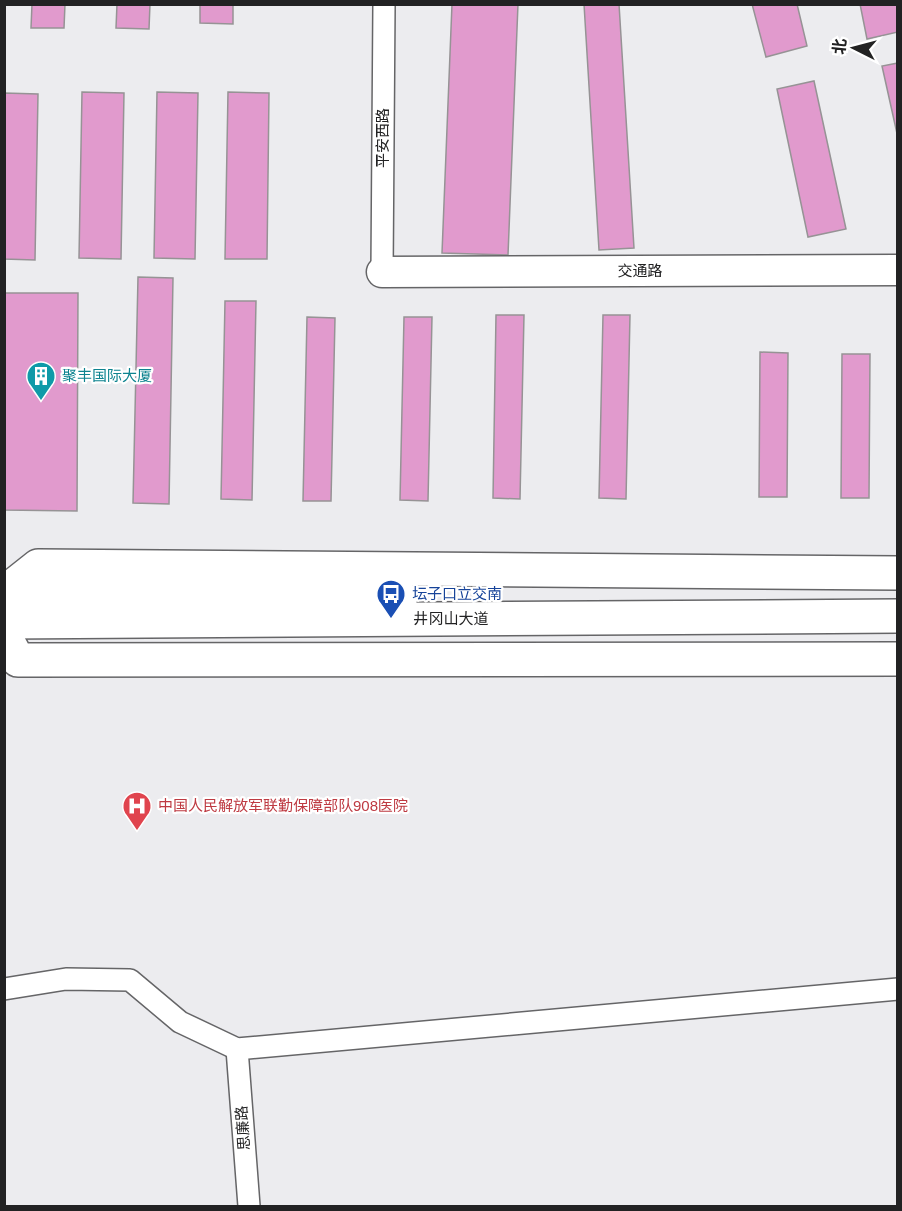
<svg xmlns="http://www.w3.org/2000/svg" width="902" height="1211" font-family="Arial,'Noto Sans SC',sans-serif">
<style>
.building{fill:#e19acd;stroke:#969395;stroke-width:1.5}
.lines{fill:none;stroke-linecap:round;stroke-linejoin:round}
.street-casing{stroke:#656567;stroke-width:24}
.secondary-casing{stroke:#656567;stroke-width:33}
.primary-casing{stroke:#656567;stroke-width:36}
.highway-casing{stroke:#656567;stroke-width:36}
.street{stroke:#fff;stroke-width:21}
.secondary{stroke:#fff;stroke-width:30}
.primary{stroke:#fff;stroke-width:33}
.highway{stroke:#fff;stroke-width:33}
.labels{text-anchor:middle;stroke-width:4.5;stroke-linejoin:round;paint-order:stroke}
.street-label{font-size:15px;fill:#222223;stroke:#fff}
.culture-label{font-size:15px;fill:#0d838f;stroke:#fff;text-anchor:start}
.transit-label{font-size:15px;fill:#164399;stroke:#fff;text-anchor:start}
.health-label{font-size:15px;fill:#be3a42;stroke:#fff;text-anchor:start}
</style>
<rect width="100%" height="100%" fill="#ececef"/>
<!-- building -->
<g class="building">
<path d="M32 4H65L64 28H31Z"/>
<path d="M117 4H150L149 29 116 28Z"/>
<path d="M200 4H233V24L200 23Z"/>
<path d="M452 4H518L508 255 442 253Z"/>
<path d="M584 4H619L634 248 599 250Z"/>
<path d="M752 4H797L807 46 766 57Z"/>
<path d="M860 4H898V32L867 39Z"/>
<path d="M898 63V138L882 66Z"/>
<path d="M814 81 846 229 808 237 777 89Z"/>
<path d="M82 92 124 93 121 259 79 258Z"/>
<path d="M157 92 198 93 195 259 154 258Z"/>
<path d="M228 92 269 93 267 259H225Z"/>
<path d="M4 93 38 94 35 260 4 259Z"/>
<path d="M138 277 173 278 169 504 133 503Z"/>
<path d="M4 293H78L77 511 4 510Z"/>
<path d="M225 301H256L252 500 221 499Z"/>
<path d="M496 315H524L520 499 493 498Z"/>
<path d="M603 315H630L626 499 599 498Z"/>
<path d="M307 317 335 318 331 501H303Z"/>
<path d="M404 317H432L428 501 400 500Z"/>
<path d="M760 352 788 353 787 497H759Z"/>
<path d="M842 354H870L869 498H841Z"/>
</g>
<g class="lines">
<!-- street casing -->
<g class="street-casing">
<g id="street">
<path d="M382 272 384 4"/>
<path d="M4 989 66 979 130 980 180 1022 237 1049 898 989"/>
<path d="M237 1049 249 1206"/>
</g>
</g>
<!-- secondary casing -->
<g class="secondary-casing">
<path id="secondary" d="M382 272 898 270"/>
</g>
<!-- primary casing -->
<g class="primary-casing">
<g id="primary">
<path d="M4 593 38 566 898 573"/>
<path d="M4 634 18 660 898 659"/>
</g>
</g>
<!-- highway casing -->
<g class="highway-casing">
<g id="highway">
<path d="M4 596 401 597"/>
<path d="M4 622 898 616"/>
</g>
</g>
<!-- street -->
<use href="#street" class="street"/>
<!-- secondary -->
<use href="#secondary" class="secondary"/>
<!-- primary -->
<use href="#primary" class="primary"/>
<!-- highway -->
<use href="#highway" class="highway"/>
</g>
<!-- icons -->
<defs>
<g id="building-pin" transform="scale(1.5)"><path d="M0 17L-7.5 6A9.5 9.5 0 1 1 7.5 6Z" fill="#0f9aa8" stroke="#fff"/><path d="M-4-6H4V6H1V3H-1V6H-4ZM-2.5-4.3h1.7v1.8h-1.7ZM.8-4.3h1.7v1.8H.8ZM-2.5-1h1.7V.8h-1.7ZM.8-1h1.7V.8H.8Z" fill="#fff"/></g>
<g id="bus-pin" transform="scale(1.5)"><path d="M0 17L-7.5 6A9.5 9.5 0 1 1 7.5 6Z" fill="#1a4fb4" stroke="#fff"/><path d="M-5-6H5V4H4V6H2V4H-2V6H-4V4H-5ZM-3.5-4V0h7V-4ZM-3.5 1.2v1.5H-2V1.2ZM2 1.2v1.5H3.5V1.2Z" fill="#fff"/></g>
<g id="hospital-pin" transform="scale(1.5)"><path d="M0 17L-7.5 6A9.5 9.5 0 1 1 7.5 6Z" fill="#e0444e" stroke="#fff"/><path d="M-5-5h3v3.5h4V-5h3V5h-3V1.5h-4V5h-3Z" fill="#fff"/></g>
</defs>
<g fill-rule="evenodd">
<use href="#building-pin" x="41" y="376"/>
<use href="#bus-pin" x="391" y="594"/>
<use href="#hospital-pin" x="137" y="806"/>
</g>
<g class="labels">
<!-- street labels -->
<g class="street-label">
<text transform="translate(383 138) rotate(-90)" y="5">平安西路</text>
<text x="640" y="276">交通路</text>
<text x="451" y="624">井冈山大道</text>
<text transform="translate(243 1128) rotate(-94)" y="5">思廉路</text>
</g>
<!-- culture labels -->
<g class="culture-label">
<text x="62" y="381">聚丰国际大厦</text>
</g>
<!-- transit labels -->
<g class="transit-label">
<text x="412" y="599">坛子口立交南</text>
</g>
<!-- health labels -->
<g class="health-label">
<text x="158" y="811">中国人民解放军联勤保障部队908医院</text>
</g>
</g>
<!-- border -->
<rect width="902" height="1211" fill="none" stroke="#222223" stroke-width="12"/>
<!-- north arrow -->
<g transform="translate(854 48) rotate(276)" stroke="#ffffff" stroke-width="4.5" paint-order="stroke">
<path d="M0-4.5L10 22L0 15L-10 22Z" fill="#222223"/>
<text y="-9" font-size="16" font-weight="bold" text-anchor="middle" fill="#222223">北</text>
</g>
</svg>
